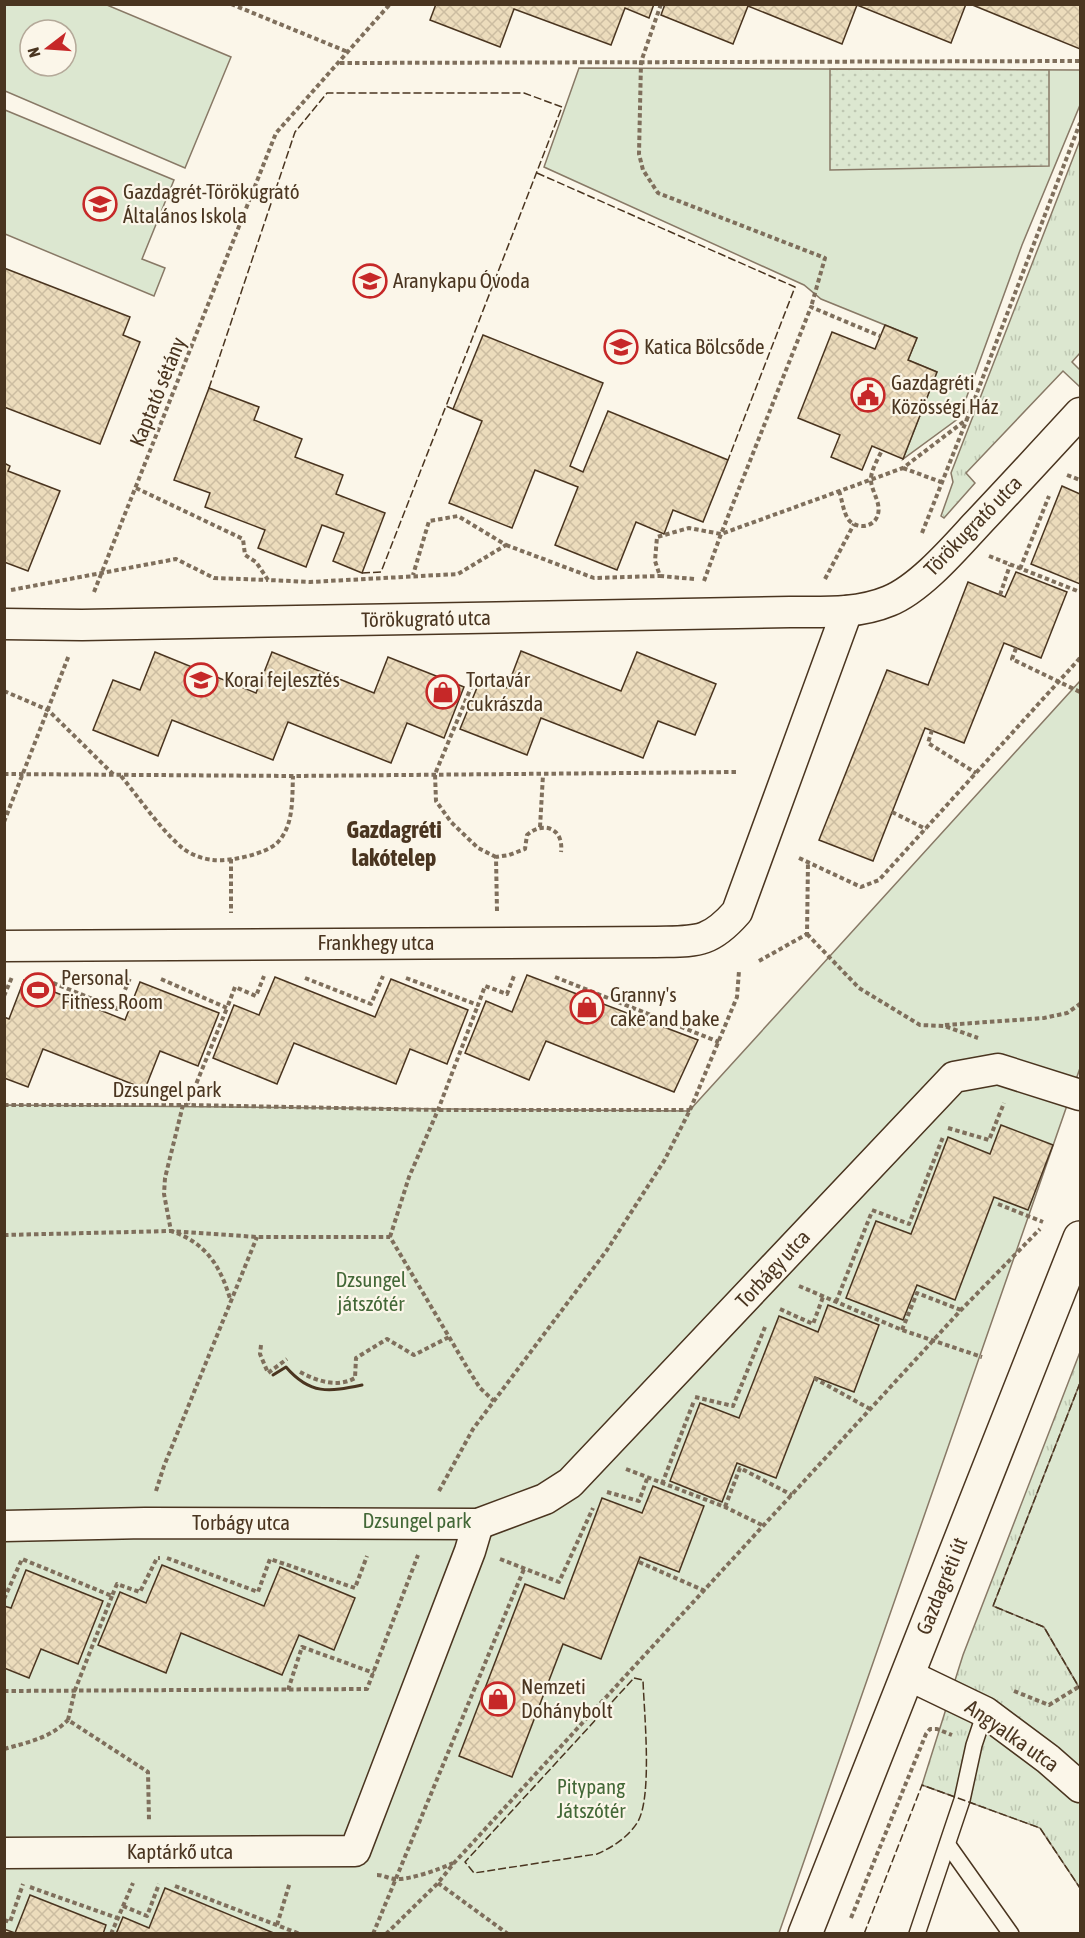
<svg xmlns="http://www.w3.org/2000/svg" width="1085" height="1938" font-family="'Asap Condensed',sans-serif">
<style>
.grass{fill:url(#grass-tufts);stroke:#887966;stroke-width:1.5}
.park{fill:#dce7d0;stroke:#887966;stroke-width:1.5;fill-rule:evenodd}
.garden{fill:url(#garden-dots);stroke:#887966;stroke-width:1.5}
.building{fill:url(#building-cross-hatch);stroke:#4a3520;stroke-width:1.5}
.lines{fill:none;stroke-linecap:round;stroke-linejoin:round}
.service-casing{stroke:#4a3520;stroke-width:18}
.minor-casing{stroke:#4a3520;stroke-width:33}
.tertiary-casing{stroke:#4a3520;stroke-width:36}
.path{stroke:#7f6f5c;stroke-width:4;stroke-dasharray:4.5 3;stroke-linecap:butt}
.service{stroke:#fbf6e9;stroke-width:15}
.minor{stroke:#fbf6e9;stroke-width:30}
.tertiary{stroke:#fbf6e9;stroke-width:33}
.fence{stroke:#4a3520;stroke-width:1.5;stroke-dasharray:8 3;stroke-linecap:butt}
.wall{stroke:#4a3520;stroke-width:3}
.labels{text-anchor:middle;stroke-width:4.5;stroke-linejoin:round;paint-order:stroke}
.poi-label{font-size:21px;fill:#4a3520;stroke:#fbf6e9;text-anchor:start}
.street-label{font-size:21px;fill:#4a3520;stroke:#fbf6e9}
.park-label{font-size:21px;fill:#436837;stroke:#fbf6e9}
.quarter-label{font-size:24px;font-weight:bold;fill:#4a3520;stroke:#fbf6e9}
</style>
<defs>
<pattern id="grass-tufts" width="24" height="20" patternUnits="userSpaceOnUse" patternTransform="scale(1.5)"><rect width="24" height="20" fill="#dce7d0"/><path d="M3 7l-1-3M5 7V3M7 7l1-3M15 17l-1-3M17 17v-4M19 17l1-3" fill="none" stroke="#bec7b2"/></pattern>
<pattern id="garden-dots" width="8" height="8" patternUnits="userSpaceOnUse" patternTransform="scale(1.5)"><rect width="8" height="8" fill="#dce7d0"/><path d="M2 2h.1M6 6h.1" fill="none" stroke="#bec7b2" stroke-width="1.8" stroke-linecap="round"/></pattern>
<pattern id="building-cross-hatch" width="8" height="8" patternUnits="userSpaceOnUse" patternTransform="scale(1.5)"><rect width="8" height="8" fill="#ecdcbc"/><path d="M0 0l8 8M0 8l8-8" fill="none" stroke="#ccbda1"/></pattern>
</defs>
<rect width="100%" height="100%" fill="#fbf6e9"/>
<!-- grass -->
<g class="grass">
<path d="M1080 140V353L1072 362 1080 370V387L1063 371 966 473 975 483 944 518 941 516 953 482 951 473Z"/>
<path d="M1080 1352V1383L994 1605 1044 1627 1080 1689V1888L1040 1828 922 1785 963 1655Z"/>
</g>
<!-- park -->
<g class="park">
<path d="M4 5H107L231 57 185 168 5 91ZM30 30H66V66H30Z"/>
<path d="M579 68 1080 70V105L1022 245 959 418 903 459 937 372 908 360 917 338 821 299 804 285 544 167Z"/>
<path d="M5 110 174 180 142 259 165 268 154 296 5 234Z"/>
<path d="M1080 681V1068L779 1933H5L4 1105C233 1105 461 1110 689 1111Z"/>
<path d="M1080 1383V1689L1044 1627 993 1606Z"/>
</g>
<!-- garden -->
<path class="garden" d="M830 69 1049 70V166L830 170Z"/>
<!-- building -->
<g class="building">
<path d="M436 4H654L649 18 625 8 611 45 514 9 500 47 430 20Z"/>
<path d="M665 4H966L951 43 857 5 842 44 748 6 733 44 661 15Z"/>
<path d="M970 4H1080V49Z"/>
<path d="M4 268 130 317 123 335 140 342 100 444 4 407Z"/>
<path d="M885 325 917 338 908 360 937 372 903 459 872 446 862 470 831 457 840 435 798 418 832 332 875 349Z"/>
<path d="M483 335 603 383 570 466 583 472 608 411 728 460 703 522 673 510 664 534 636 522 617 570 555 545 578 487 535 470 512 528 449 503 482 421 453 409Z"/>
<path d="M209 388 259 407 254 420 302 439 295 457 343 475 336 494 385 513 362 573 333 561 344 533 322 525 306 567 258 548 265 530 205 507 210 493 174 480Z"/>
<path d="M4 463 10 466 8 471 60 491 28 571 4 562Z"/>
<path d="M1062 486 1080 494V584L1031 564Z"/>
<path d="M1016 572 1067 592 1041 658 1004 643 964 743 925 728 873 861 819 840 887 670 928 685 968 582 1005 597Z"/>
<path d="M521 651 621 691 637 652 716 684 695 735 658 721 643 758 541 718 527 755 460 729 481 678 507 688Z"/>
<path d="M155 652 256 693 272 652 374 693 388 657 464 687 444 738 407 723 391 763 288 722 273 760 172 720 158 756 93 730 113 680 140 690Z"/>
<path d="M527 975 698 1040 674 1092 546 1041 529 1080 465 1053 486 1001 512 1012Z"/>
<path d="M275 977 375 1017 391 979 468 1010 447 1064 410 1049 396 1084 294 1043 277 1084 213 1058 234 1005 259 1015Z"/>
<path d="M24 980 125 1020 140 982 219 1013 198 1066 160 1051 145 1089 43 1049 28 1087 4 1078V1017L9 1019Z"/>
<path d="M1001 1125 1053 1145 1028 1210 994 1197 955 1300 917 1285 903 1320 846 1298 876 1221 911 1234 948 1137 990 1154Z"/>
<path d="M828 1305 879 1325 854 1392 815 1377 776 1478 737 1463 722 1502 670 1481 700 1403 739 1418 779 1316 818 1332Z"/>
<path d="M653 1486 704 1506 679 1572 640 1557 601 1659 563 1644 512 1777 459 1756 525 1584 564 1599 602 1498 642 1513Z"/>
<path d="M162 1565 264 1606 280 1567 355 1598 334 1650 299 1635 282 1675 181 1633 166 1673 98 1645 120 1592 146 1603Z"/>
<path d="M26 1570 103 1601 78 1664 41 1649 29 1678 4 1668V1606L11 1608Z"/>
<path d="M165 1888 276 1934H116L123 1917 149 1928Z"/>
<path d="M30 1895 106 1925 103 1934H4V1929L15 1933Z"/>
</g>
<g class="lines">
<!-- service casing -->
<g class="service-casing">
<g id="service">
<path d="M948 1845 1011 1934"/>
<path d="M917 1934 962 1800 974 1745 985 1712"/>
</g>
</g>
<!-- minor casing -->
<g class="minor-casing">
<g id="minor">
<path d="M4 624 82 625 790 612C823 612 858 614 889 601 919 589 953 550 975 526 1010 489 1045 451 1080 413"/>
<path d="M4 946 656 942C696 941 709 944 737 912L847 611"/>
<path d="M4 1526 145 1523 478 1524 545 1499 570 1483 954 1077 998 1069 1080 1095"/>
<path d="M908 1675 985 1712 1048 1759 1080 1787"/>
<path d="M4 1853 355 1851 470 1551 478 1524"/>
</g>
</g>
<!-- tertiary casing -->
<g class="tertiary-casing">
<path id="tertiary" d="M805 1934 1080 1238"/>
</g>
<!-- path -->
<g class="path">
<path d="M231 4 348 52"/>
<path d="M661 4 641 62 639 154 643 170 658 193 825 258 811 307"/>
<path d="M340 63 1080 61"/>
<path d="M903 468 941 482"/>
<path d="M1067 475 1080 480"/>
<path d="M136 488 243 539 245 555 256 562 268 580 310 582 458 574 506 545 458 516 429 521 413 575"/>
<path d="M839 491C842 499 843 511 848 519 856 530 875 528 878 514 881 503 872 492 871 481 870 472 878 459 882 450"/>
<path d="M922 533 967 419"/>
<path d="M506 545 594 578 660 576"/>
<path d="M989 556 1080 592"/>
<path d="M1020 569 1049 496"/>
<path d="M694 579 660 576 655 561 657 537 689 528 721 534 903 468 967 419 1080 123"/>
<path d="M825 579 854 524"/>
<path d="M704 581 721 534 811 307 880 336"/>
<path d="M11 590 176 559 214 578 267 580"/>
<path d="M94 592 276 133 390 4"/>
<path d="M1000 595 1010 565"/>
<path d="M1016 648 1012 659 1080 692"/>
<path d="M475 678 435 774 436 801 451 822 478 848 496 857"/>
<path d="M4 691 48 710 115 776"/>
<path d="M932 730 928 743 976 773"/>
<path d="M4 774 293 776 737 772"/>
<path d="M121 776C140 799 158 826 180 846 189 854 202 859 213 860 229 862 267 854 278 842 294 825 292 798 293 776"/>
<path d="M892 812 926 829"/>
<path d="M4 822 69 655"/>
<path d="M540 827 543 775"/>
<path d="M799 858 861 887 879 880 1080 658"/>
<path d="M231 859V913"/>
<path d="M497 911 496 857 509 855 525 849 527 835C544 820 564 829 561 852"/>
<path d="M807 934 859 988 920 1025 944 1026 978 1038"/>
<path d="M759 961 807 934 808 861"/>
<path d="M555 977 719 1042"/>
<path d="M305 978 371 1004 383 976"/>
<path d="M406 978 478 1005 485 986 507 994 514 976"/>
<path d="M161 979 227 1008 235 987 256 996 264 976"/>
<path d="M46 980 117 1009 130 978"/>
<path d="M4 996 12 977"/>
<path d="M945 1025 1044 1018 1067 1013 1080 1004"/>
<path d="M188 1104 227 1008"/>
<path d="M4 1105H188L438 1110H690"/>
<path d="M183 1105 165 1178 164 1194 171 1231C207 1243 221 1267 231 1302"/>
<path d="M948 1128 989 1140 1004 1103"/>
<path d="M998 1204 1043 1222"/>
<path d="M872 1210 909 1224 943 1137"/>
<path d="M4 1235 171 1231 257 1237H390L468 1369 480 1388 494 1401"/>
<path d="M390 1237 409 1177 438 1110 478 1005"/>
<path d="M799 1286 902 1330 982 1357"/>
<path d="M836 1302 871 1214"/>
<path d="M780 1309 813 1324 823 1297"/>
<path d="M902 1330 917 1293 961 1310"/>
<path d="M261 1345 260 1354 268 1373 287 1359"/>
<path d="M300 1372C317 1381 337 1388 355 1378L356 1358 387 1339 414 1355 449 1337"/>
<path d="M814 1378 870 1409"/>
<path d="M695 1397 733 1406 765 1327"/>
<path d="M626 1469 725 1507 764 1526"/>
<path d="M662 1484 694 1401"/>
<path d="M156 1491 164 1466 257 1237"/>
<path d="M439 1491 473 1429 607 1250 664 1161 690 1110 737 997 739 971"/>
<path d="M607 1492 639 1501 647 1479"/>
<path d="M725 1507 740 1468 792 1495"/>
<path d="M167 1558 258 1592 270 1559 355 1588 367 1556"/>
<path d="M500 1559 559 1582 593 1508"/>
<path d="M639 1562 705 1591"/>
<path d="M112 1596 75 1690 68 1720 148 1772 149 1820"/>
<path d="M4 1599 22 1559 112 1596 117 1584 140 1592 157 1558H160"/>
<path d="M288 1690 302 1647 374 1673"/>
<path d="M4 1691 367 1689 418 1555"/>
<path d="M1014 1691 1049 1705 1080 1686"/>
<path d="M4 1749C29 1742 50 1738 68 1720"/>
<path d="M377 1875C384 1875 389 1879 396 1879 409 1880 441 1869 453 1863"/>
<path d="M438 1883 508 1934"/>
<path d="M175 1886 300 1934"/>
<path d="M30 1887 117 1918"/>
<path d="M123 1906 147 1916 159 1884"/>
<path d="M851 1918 926 1734 930 1729H937L952 1735"/>
<path d="M4 1920 10 1922 23 1884"/>
<path d="M277 1925 290 1882"/>
<path d="M111 1934 133 1883"/>
<path d="M373 1934 524 1569"/>
<path d="M386 1934 438 1883 454 1863 961 1310 1040 1229"/>
</g>
<!-- service -->
<use href="#service" class="service"/>
<!-- minor -->
<use href="#minor" class="minor"/>
<!-- tertiary -->
<use href="#tertiary" class="tertiary"/>
<!-- fence -->
<g class="fence">
<path d="M537 173 795 287 728 460"/>
<path d="M209 388 295 132 327 93H524L562 107 446 406"/>
<path d="M362 573 381 572 446 406 453 409"/>
<path d="M1080 1383 993 1606 1044 1627 1080 1689"/>
<path d="M634 1678 643 1680C644 1712 653 1799 637 1823 627 1838 613 1847 597 1854L474 1873 465 1862Z"/>
<path d="M864 1934 922 1785 1040 1828 1080 1888"/>
</g>
<!-- wall -->
<path class="wall" d="M273 1375 286 1367C310 1395 329 1392 362 1385"/>
</g>
<!-- icons -->
<defs>
<g id="school-ring" transform="scale(1.725)"><circle r="9.5" fill="#fbf6e9" stroke="#c62828" stroke-width="1.5"/><path d="M0-5L7-2L0 1L-7-2ZM-4 1L0 2.5L4 1V4Q0 6-4 4Z" fill="#c62828"/></g>
<g id="civic-ring" transform="scale(1.725)"><circle r="9.5" fill="#fbf6e9" stroke="#c62828" stroke-width="1.5"/><path d="M-.6-6.5H3V-4.5H.6V-3L4-1V1h2V6H-6V1h2V-1L-.6-3ZM-1.2 2.5V6h2.4V2.5Z" fill="#c62828"/></g>
<g id="shop-ring" transform="scale(1.725)"><circle r="9.5" fill="#fbf6e9" stroke="#c62828" stroke-width="1.5"/><path d="M-5-2.5h2.3a2.7 3.5 0 0 1 5.4 0H5L5.5 6h-11ZM-1.5-2.5h3a1.5 2.3 0 0 0-3 0Z" fill="#c62828"/></g>
<g id="stadium-ring" transform="scale(1.725)"><circle r="9.5" fill="#fbf6e9" stroke="#c62828" stroke-width="1.5"/><path d="M0-5a6.5 5 0 1 0 0 10a6.5 5 0 1 0 0-10ZM-3.5-1.8h7v3.6h-7Z" fill="#c62828"/></g>
</defs>
<g fill-rule="evenodd">
<use href="#school-ring" x="100" y="204"/>
<use href="#school-ring" x="370" y="281"/>
<use href="#school-ring" x="621" y="347"/>
<use href="#civic-ring" x="868" y="395"/>
<use href="#school-ring" x="201" y="680"/>
<use href="#shop-ring" x="443" y="692"/>
<use href="#stadium-ring" x="38" y="990"/>
<use href="#shop-ring" x="587" y="1007"/>
<use href="#shop-ring" x="498" y="1699"/>
</g>
<g class="labels">
<!-- poi labels -->
<g class="poi-label">
<text x="123" y="199">Gazdagrét-Törökugrató<tspan x="123" dy="24">Általános Iskola</tspan></text>
<text x="393" y="288">Aranykapu Óvoda</text>
<text x="644" y="354">Katica Bölcsőde</text>
<text x="891" y="390">Gazdagréti<tspan x="891" dy="24">Közösségi Ház</tspan></text>
<text x="224" y="687">Korai fejlesztés</text>
<text x="466" y="687">Tortavár<tspan x="466" dy="24">cukrászda</tspan></text>
<text x="61" y="985">Personal<tspan x="61" dy="24">Fitness Room</tspan></text>
<text x="610" y="1002">Granny's<tspan x="610" dy="24">cake and bake</tspan></text>
<text x="521" y="1694">Nemzeti<tspan x="521" dy="24">Dohánybolt</tspan></text>
</g>
<!-- street labels -->
<g class="street-label">
<text transform="translate(158 392) rotate(-68)" y="7">Kaptató sétány</text>
<text transform="translate(973 526) rotate(-46)" y="7">Törökugrató utca</text>
<text transform="translate(426 619) rotate(-1)" y="7">Törökugrató utca</text>
<text x="376" y="950">Frankhegy utca</text>
<text x="167" y="1097">Dzsungel park</text>
<text transform="translate(773 1269) rotate(-47)" y="7">Torbágy utca</text>
<text x="241" y="1530">Torbágy utca</text>
<text transform="translate(942 1586) rotate(-68)" y="7">Gazdagréti út</text>
<text transform="translate(1012 1736) rotate(35)" y="7">Angyalka utca</text>
<text x="180" y="1859">Kaptárkő utca</text>
</g>
<!-- park labels -->
<g class="park-label">
<text x="371" y="1287">Dzsungel<tspan x="371" dy="24">játszótér</tspan></text>
<text x="417" y="1528">Dzsungel park</text>
<text x="591" y="1794">Pitypang<tspan x="591" dy="24">Játszótér</tspan></text>
</g>
<!-- quarter labels -->
<g class="quarter-label">
<text x="394" y="838">Gazdagréti<tspan x="394" dy="28">lakótelep</tspan></text>
</g>
</g>
<!-- border -->
<rect width="1085" height="1938" fill="none" stroke="#4a3520" stroke-width="12"/>
<!-- north arrow -->
<g transform="translate(48 48) rotate(253)"><circle r="28" fill="#fbf6e9" stroke="#b4a999" stroke-width="1.5"/>
<path d="M0-4.5L10 22L0 15L-10 22Z" fill="#c62828"/>
<text y="-9" font-size="16" font-weight="bold" text-anchor="middle" fill="#4a3520">N</text>
</g>
</svg>
